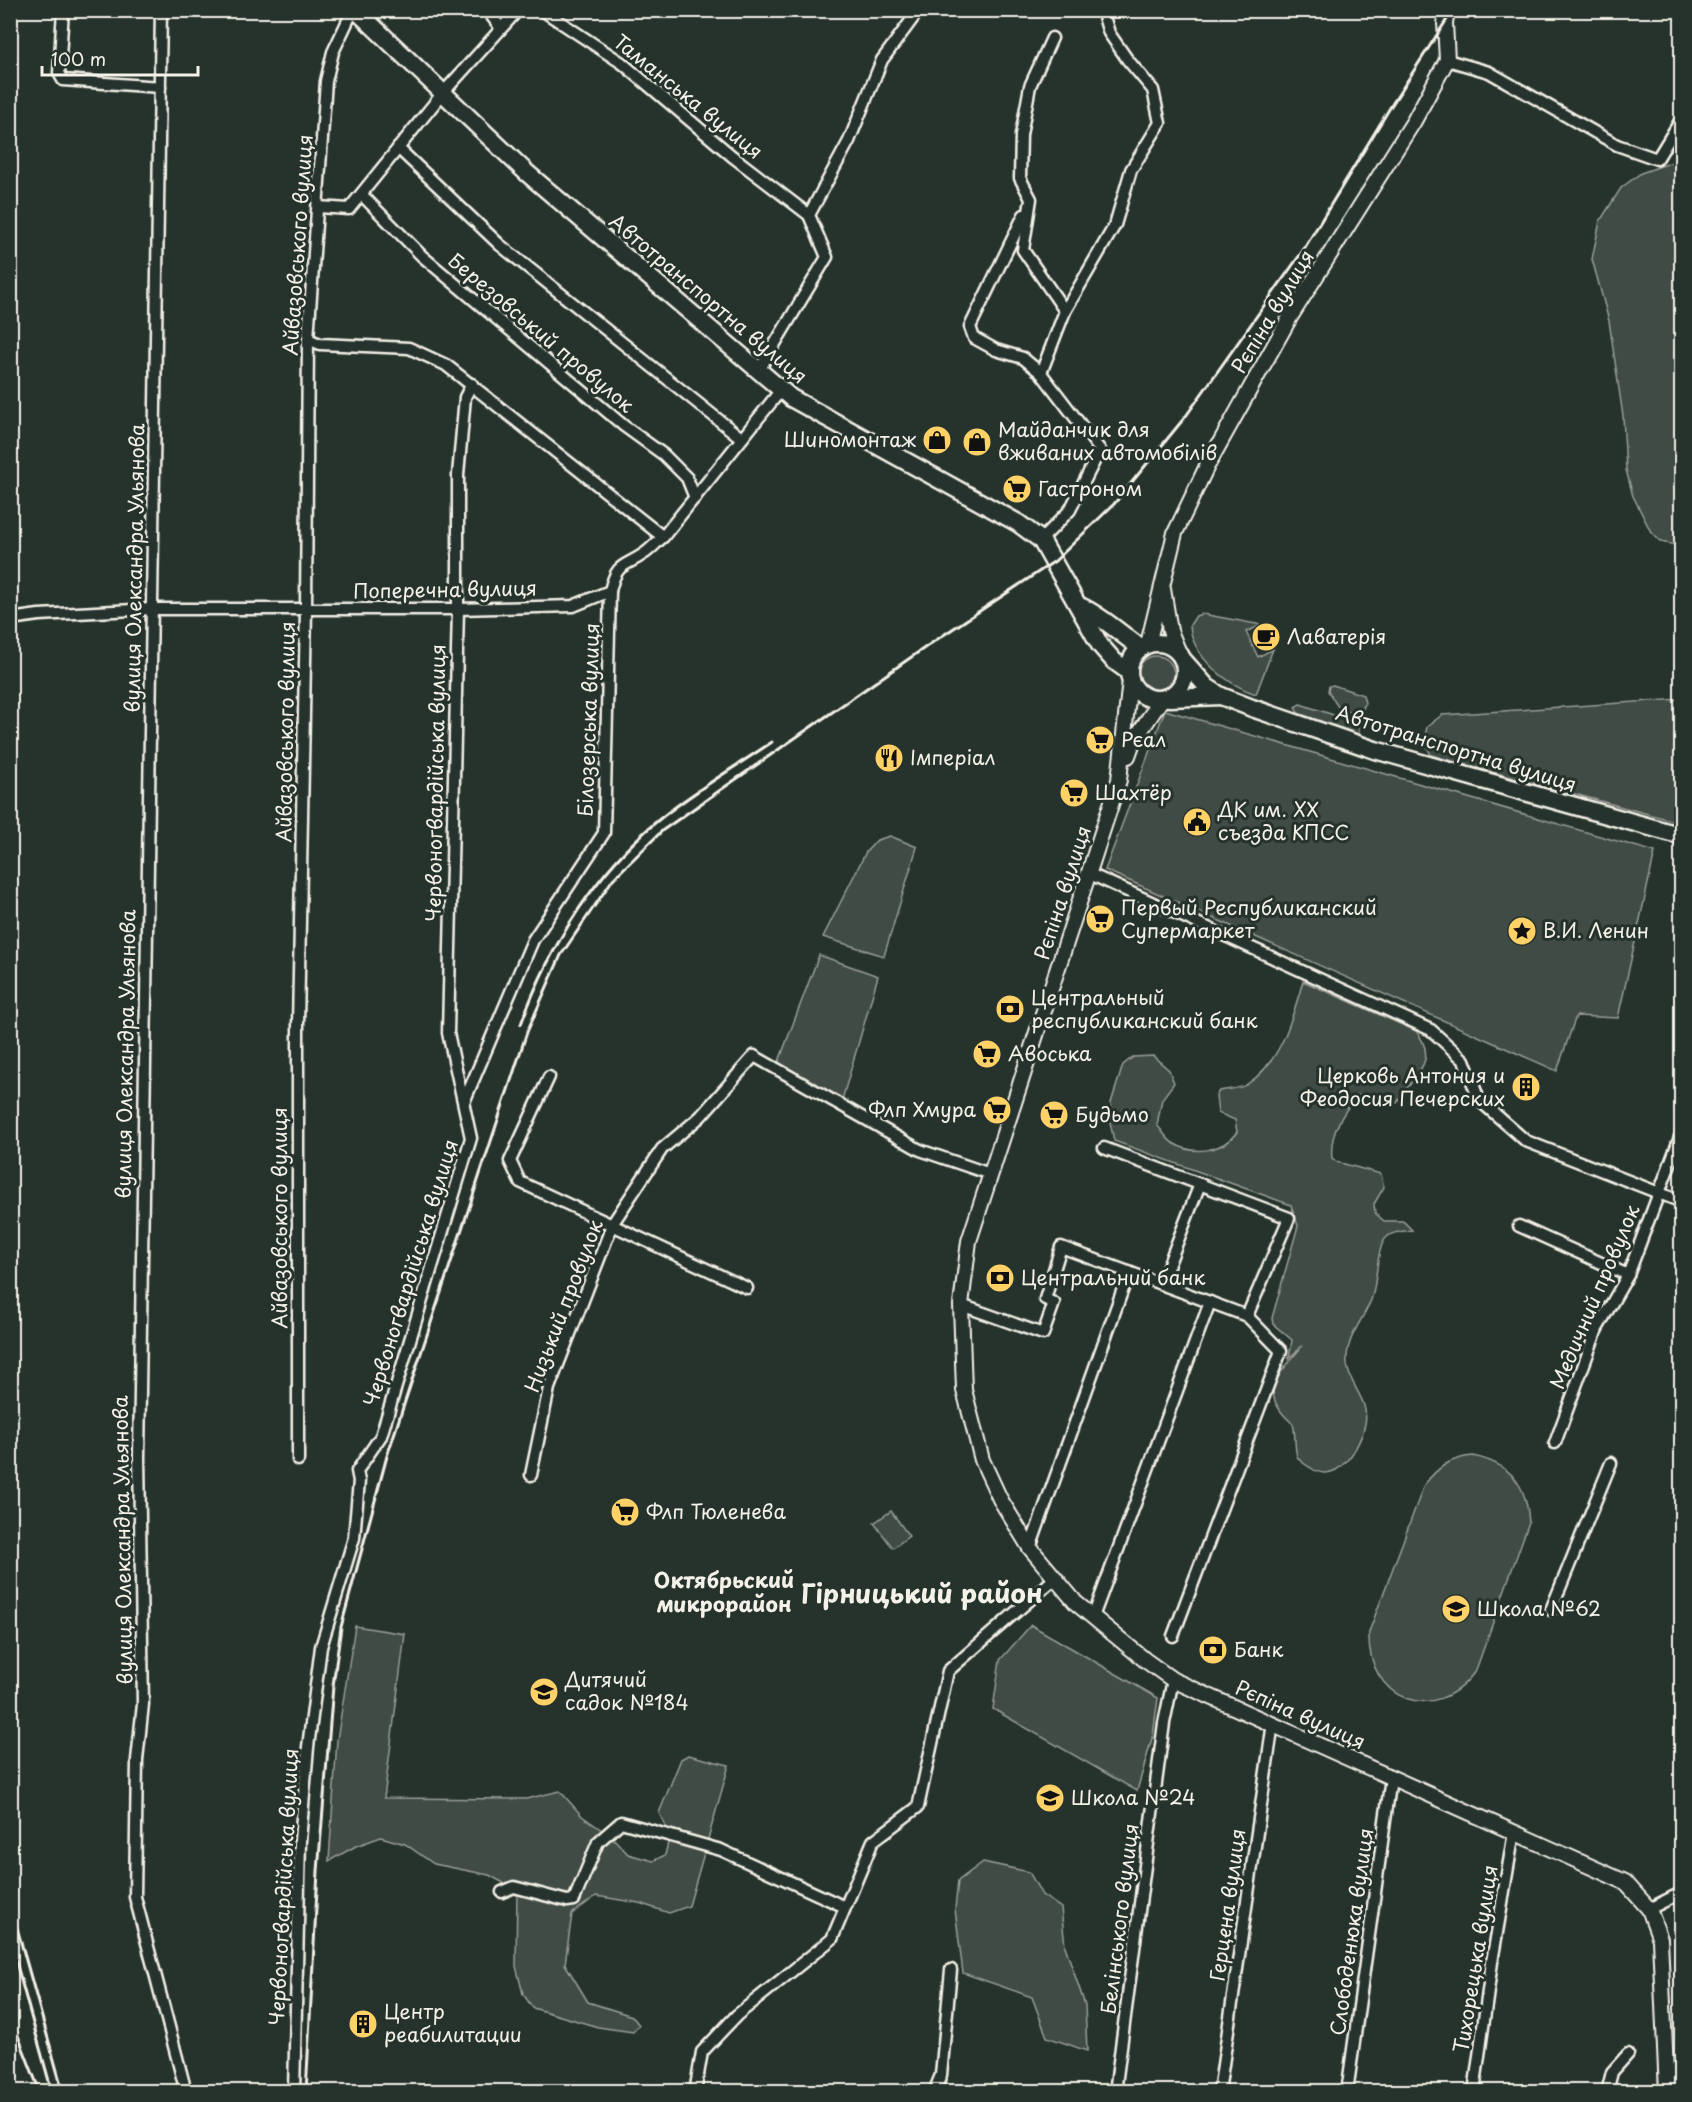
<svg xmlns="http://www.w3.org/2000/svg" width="1692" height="2102" font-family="'Playpen Sans',sans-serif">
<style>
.green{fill:#414b45;stroke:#9a9e96;stroke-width:1.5}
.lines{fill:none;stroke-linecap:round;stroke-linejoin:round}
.minor-casing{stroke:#f4f1e8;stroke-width:15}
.tertiary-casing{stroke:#f4f1e8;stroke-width:18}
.secondary-casing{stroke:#f4f1e8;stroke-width:21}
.minor{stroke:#26332d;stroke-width:10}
.tertiary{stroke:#26332d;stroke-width:14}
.secondary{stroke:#26332d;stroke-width:16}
.rail{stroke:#f4f1e8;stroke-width:3}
.labels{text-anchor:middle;stroke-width:6;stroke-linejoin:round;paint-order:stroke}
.street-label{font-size:20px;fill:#f4f1e8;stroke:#26332d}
.poi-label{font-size:20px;fill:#f4f1e8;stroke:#26332d;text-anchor:start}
.neighbourhood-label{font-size:21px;font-weight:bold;fill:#f4f1e8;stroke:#26332d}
.district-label{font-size:26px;font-weight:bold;fill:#f4f1e8;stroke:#26332d}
</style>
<rect width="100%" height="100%" fill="#26332d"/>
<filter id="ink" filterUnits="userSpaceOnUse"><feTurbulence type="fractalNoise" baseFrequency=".0167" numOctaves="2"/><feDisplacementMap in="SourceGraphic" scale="12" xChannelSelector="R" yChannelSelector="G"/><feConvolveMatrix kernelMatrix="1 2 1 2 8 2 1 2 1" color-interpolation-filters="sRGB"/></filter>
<g filter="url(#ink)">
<!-- green -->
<g class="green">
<path d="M1681 159H1682L1681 546 1661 542 1651 532 1633 496 1626 470 1623 416 1609 321 1592 259 1600 221 1621 188 1641 173Z"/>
<path d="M1202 614 1262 625 1246 632 1258 657 1273 649 1256 694C1228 685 1192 658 1190 625L1196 616Z"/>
<circle cx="1156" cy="674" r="18"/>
<path d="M1333 685 1363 695 1365 703 1361 714 1357 715 1338 707 1328 691 1329 686Z"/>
<path d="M1681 699V823L1431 755 1424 740 1427 727 1442 715Z"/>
<path d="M1300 704 1355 722 1359 726V735L1298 713 1295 707Z"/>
<path d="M1165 710 1655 852 1618 1018 1576 1016 1557 1071 1105 870Z"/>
<path d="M890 836 917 847 884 956 823 937 866 852 877 840Z"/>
<path d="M819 955 878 976 842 1100 778 1064Z"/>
<path d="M1303 981 1416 1031C1441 1062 1411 1077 1397 1103L1358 1095C1343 1112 1329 1134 1332 1158L1337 1162 1381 1174 1384 1187 1374 1204 1375 1213 1384 1221H1403L1412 1230C1401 1232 1389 1231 1383 1242 1375 1259 1378 1282 1371 1300 1362 1322 1345 1339 1347 1364 1349 1386 1370 1400 1365 1424 1361 1445 1338 1487 1311 1468 1306 1465 1299 1461 1297 1456 1294 1446 1296 1434 1293 1424 1256 1392 1278 1377 1302 1346L1289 1358 1292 1340 1273 1324 1272 1318 1298 1226 1291 1205 1114 1141 1110 1122 1111 1103 1123 1065 1133 1057 1153 1056 1169 1070 1174 1083 1162 1099 1157 1125C1162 1130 1166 1139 1173 1143 1194 1156 1222 1152 1237 1132L1235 1120 1218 1113 1216 1096 1219 1091C1228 1089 1240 1089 1246 1085 1282 1062 1292 1018 1303 981Z"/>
<path d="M1473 1456C1511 1464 1527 1485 1529 1522L1476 1670C1435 1728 1366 1700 1369 1632L1424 1485C1438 1467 1450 1458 1473 1456Z"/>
<path d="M891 1511 909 1536 893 1548 874 1523Z"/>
<path d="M1031 1625 1158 1698 1153 1735 1137 1791 993 1709 1000 1660Z"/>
<path d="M355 1626 405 1634 384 1798 526 1799 560 1791 582 1816 613 1838 628 1854 653 1861 665 1855 670 1835 659 1813 681 1759 688 1755 729 1765 689 1906 669 1913 639 1903 596 1896 572 1914 565 1964 588 2002 632 2016 639 2025 633 2032 598 2027 533 2008 523 1994 516 1966 517 1890 489 1875 434 1864 405 1844 381 1837 356 1846 329 1861 337 1740Z"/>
<path d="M983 1862 1029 1872 1042 1895 1061 1908 1065 1946 1085 2005 1087 2051 1047 2037 1032 1997 963 1973 955 1909 958 1881Z"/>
</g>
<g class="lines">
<!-- minor casing -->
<g class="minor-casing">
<g id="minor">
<path d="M63 10 59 73 63 80 160 87"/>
<path d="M161 10 139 1457 143 1704 137 1760 135 1897 186 2092"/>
<path d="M487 10 500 27"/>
<path d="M542 10 622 63 732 156 809 215"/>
<path d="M1447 60 1489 72 1617 145 1657 159 1682 118"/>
<path d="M398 148 500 245 740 437"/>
<path d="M362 195 422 256 624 426 664 455 687 478 695 498"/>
<path d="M318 207 349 209 442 94 518 10"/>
<path d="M1024 215 970 327 974 338 996 350 1023 358 1041 373"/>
<path d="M1065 311 1115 225 1131 170 1160 123 1153 90 1127 59 1109 33 1102 10"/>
<path d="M308 339 320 344 409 348 446 365 663 537"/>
<path d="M758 372 827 257 809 215 849 141 882 60 919 10"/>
<path d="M1041 540 1070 510 1100 450 1041 373 1065 311 1023 250 1031 199 1020 178 1021 135 1030 86 1052 38"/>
<path d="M10 619 39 615 152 609H458L573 606 610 591C617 561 624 568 645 553 651 549 657 542 663 537L781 390"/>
<path d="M1090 874 1431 1030 1464 1060 1479 1100 1526 1141 1682 1202"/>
<path d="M549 1077 510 1161 520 1182 747 1288"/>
<path d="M464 1102 533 940 604 833 610 591"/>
<path d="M1104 1148 1289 1218 1247 1316"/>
<path d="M1519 1226 1628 1275"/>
<path d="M1161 1284 1200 1184"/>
<path d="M961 1305 1043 1334 1054 1303 1045 1299 1061 1247 1247 1316 1281 1351 1173 1636"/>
<path d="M1555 1443 1597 1329 1628 1275 1682 1132"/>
<path d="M298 1460V1025L306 610 308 339 326 81 333 52 353 10"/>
<path d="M531 1475 549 1388 613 1223 662 1149 700 1117 754 1056 920 1150 990 1174"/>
<path d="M1030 1548 1129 1272"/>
<path d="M1551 1610 1611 1463"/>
<path d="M1093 1617 1210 1302"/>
<path d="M502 1892 514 1887 567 1901 574 1900 598 1842 621 1822 721 1850 845 1907"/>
<path d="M1649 1909 1677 1895 1682 1896"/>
<path d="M294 2092 300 1841 308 1747 321 1647 354 1538 359 1481 357 1471 381 1436 471 1138 448 1033 458 609V475L465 397 472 384"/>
<path d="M695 2092 702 2052 737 2015 832 1939 873 1841 918 1807 948 1671 1054 1579"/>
<path d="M934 2092 941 2075 951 1970"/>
<path d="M1115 2092 1164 1723 1173 1680"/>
<path d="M1219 2092 1273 1723"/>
<path d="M1347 2092 1391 1778"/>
<path d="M1474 2092 1492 1962 1514 1832"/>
<path d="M1607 2092 1612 2072 1628 2054"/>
</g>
</g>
<!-- tertiary casing -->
<g class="tertiary-casing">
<g id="tertiary">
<path d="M1163 589 1170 631 1179 653"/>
<path d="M1148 644 1175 533 1207 466 1289 319 1414 121 1447 60 1445 23 1447 10"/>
<path d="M1130 680 1119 780 969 1241 961 1305 964 1390 982 1460 1000 1499 1030 1548 1076 1603 1145 1660 1173 1680 1625 1882 1649 1909 1660 1939 1667 2092"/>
<path d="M1128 756 1133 742 1161 700"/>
</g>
</g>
<!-- secondary casing -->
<g class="secondary-casing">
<g id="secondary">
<path d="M356 10 527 173 791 398 1018 523 1041 540 1100 645 1114 661 1128 671"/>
<path d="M1082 607C1103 617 1122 635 1141 648"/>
<circle cx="1157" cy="671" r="28"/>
<path d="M1184 661 1207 687 1221 696 1252 708 1375 750 1682 836"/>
<path d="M1169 698 1221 696"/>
</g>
</g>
<!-- minor -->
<use href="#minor" class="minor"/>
<!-- tertiary -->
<use href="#tertiary" class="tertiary"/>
<!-- secondary -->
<use href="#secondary" class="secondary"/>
<!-- rail -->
<g class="rail">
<path d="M521 1024C550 946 592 876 656 822 692 792 734 768 772 742"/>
<path d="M10 1903 63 2092"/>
<path d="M10 1940 52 2092"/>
<path d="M10 1998 16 2021"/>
<path d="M10 2015 40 2092"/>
<path d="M10 2074 15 2092"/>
<path d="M306 2092 318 1871 333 1686 341 1627 387 1456 527 1032 561 955 613 879 663 830 933 642 1055 561 1114 504 1186 416 1302 252 1391 106 1453 10"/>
</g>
</g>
</g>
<!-- icons -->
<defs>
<g id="shop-disc" transform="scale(1.5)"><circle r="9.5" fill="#ffd166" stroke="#26332d"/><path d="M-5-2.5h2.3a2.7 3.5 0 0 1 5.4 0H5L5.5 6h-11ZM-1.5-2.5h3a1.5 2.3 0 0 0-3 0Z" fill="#111"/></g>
<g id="supermarket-disc" transform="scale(1.5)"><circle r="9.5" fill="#ffd166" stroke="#26332d"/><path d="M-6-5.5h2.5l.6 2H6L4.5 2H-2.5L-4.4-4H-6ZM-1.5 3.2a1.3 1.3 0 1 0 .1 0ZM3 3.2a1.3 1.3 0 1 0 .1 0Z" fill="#111"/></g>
<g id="cafe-disc" transform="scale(1.5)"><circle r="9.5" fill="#ffd166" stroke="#26332d"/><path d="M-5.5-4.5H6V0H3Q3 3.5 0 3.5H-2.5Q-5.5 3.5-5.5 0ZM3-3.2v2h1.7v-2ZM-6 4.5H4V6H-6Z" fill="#111"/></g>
<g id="restaurant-disc" transform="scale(1.5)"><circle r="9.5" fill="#ffd166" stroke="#26332d"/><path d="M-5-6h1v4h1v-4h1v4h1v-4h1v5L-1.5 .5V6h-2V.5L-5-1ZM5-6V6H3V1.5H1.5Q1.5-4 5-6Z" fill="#111"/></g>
<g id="civic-disc" transform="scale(1.5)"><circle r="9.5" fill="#ffd166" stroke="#26332d"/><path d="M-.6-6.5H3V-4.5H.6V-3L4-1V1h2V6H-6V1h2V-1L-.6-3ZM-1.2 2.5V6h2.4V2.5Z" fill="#111"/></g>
<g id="sight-disc" transform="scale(1.5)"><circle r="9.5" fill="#ffd166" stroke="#26332d"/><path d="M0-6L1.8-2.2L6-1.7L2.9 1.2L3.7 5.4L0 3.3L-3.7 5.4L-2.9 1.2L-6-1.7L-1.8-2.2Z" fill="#111"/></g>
<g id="bank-disc" transform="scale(1.5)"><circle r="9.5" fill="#ffd166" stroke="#26332d"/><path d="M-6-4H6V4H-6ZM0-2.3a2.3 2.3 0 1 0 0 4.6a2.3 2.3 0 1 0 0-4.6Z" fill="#111"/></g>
<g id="building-disc" transform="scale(1.5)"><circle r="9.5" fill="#ffd166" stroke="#26332d"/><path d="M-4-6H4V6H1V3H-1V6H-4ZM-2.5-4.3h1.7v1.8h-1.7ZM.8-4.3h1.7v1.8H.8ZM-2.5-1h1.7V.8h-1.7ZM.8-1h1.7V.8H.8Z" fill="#111"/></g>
<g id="school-disc" transform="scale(1.5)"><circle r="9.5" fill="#ffd166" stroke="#26332d"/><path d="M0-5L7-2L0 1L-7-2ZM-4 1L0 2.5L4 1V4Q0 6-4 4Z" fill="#111"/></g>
</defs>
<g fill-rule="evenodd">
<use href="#shop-disc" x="937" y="440"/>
<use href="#shop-disc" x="977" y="442"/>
<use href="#supermarket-disc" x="1017" y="489"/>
<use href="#cafe-disc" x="1266" y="637"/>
<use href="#supermarket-disc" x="1100" y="740"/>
<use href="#restaurant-disc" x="889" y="758"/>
<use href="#supermarket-disc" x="1074" y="793"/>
<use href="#civic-disc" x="1197" y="822"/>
<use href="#supermarket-disc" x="1100" y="919"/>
<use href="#sight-disc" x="1522" y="931"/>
<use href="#bank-disc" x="1010" y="1009"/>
<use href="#supermarket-disc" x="987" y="1054"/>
<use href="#building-disc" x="1526" y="1087"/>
<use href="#supermarket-disc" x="997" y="1110"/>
<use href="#supermarket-disc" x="1054" y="1115"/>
<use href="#bank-disc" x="1000" y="1278"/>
<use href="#supermarket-disc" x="625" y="1512"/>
<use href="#school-disc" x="1456" y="1609"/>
<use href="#bank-disc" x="1213" y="1650"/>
<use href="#school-disc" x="544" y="1692"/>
<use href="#school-disc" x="1050" y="1798"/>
<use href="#building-disc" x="363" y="2024"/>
</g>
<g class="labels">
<!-- street labels -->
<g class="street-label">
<text transform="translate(688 97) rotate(39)" y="7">Таманська вулиця</text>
<text transform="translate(298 245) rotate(-86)" y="7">Айвазовського вулиця</text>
<text transform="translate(708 299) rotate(40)" y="7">Автотранспортна вулиця</text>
<text transform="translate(1273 312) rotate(-59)" y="7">Рєпіна вулиця</text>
<text transform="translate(541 333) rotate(40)" y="7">Березовський провулок</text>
<text transform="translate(135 568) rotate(-89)" y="7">вулиця Олександра Ульянова</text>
<text transform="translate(445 590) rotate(-1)" y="7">Поперечна вулиця</text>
<text transform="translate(589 720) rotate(-88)" y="7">Білозерська вулиця</text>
<text transform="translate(286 732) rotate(-89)" y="7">Айвазовського вулиця</text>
<text transform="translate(1456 749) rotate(17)" y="7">Автотранспортна вулиця</text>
<text transform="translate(436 783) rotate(-89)" y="7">Червоногвардійська вулиця</text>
<text transform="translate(1063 893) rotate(-72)" y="7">Рєпіна вулиця</text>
<text transform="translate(126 1054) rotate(-89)" y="7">вулиця Олександра Ульянова</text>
<text transform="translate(280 1218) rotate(-90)" y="7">Айвазовського вулиця</text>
<text transform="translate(411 1273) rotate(-73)" y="7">Червоногвардійська вулиця</text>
<text transform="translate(1595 1297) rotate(-67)" y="7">Медичний провулок</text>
<text transform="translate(564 1306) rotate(-69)" y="7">Низький провулок</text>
<text transform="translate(123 1540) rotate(-91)" y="7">вулиця Олександра Ульянова</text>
<text transform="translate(1300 1715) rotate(24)" y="7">Рєпіна вулиця</text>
<text transform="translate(284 1887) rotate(-87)" y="7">Червоногвардійська вулиця</text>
<text transform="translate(1228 1905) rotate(-82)" y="7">Герцена вулиця</text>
<text transform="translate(1120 1919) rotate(-83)" y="7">Белінського вулиця</text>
<text transform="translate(1352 1932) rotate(-82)" y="7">Слободенюка вулиця</text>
<text transform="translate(1476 1959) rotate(-81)" y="7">Тихорецька вулиця</text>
</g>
<!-- poi labels -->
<g class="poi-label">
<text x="998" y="437">Майданчик для<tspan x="998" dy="23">вживаних автомобілів</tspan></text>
<text x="916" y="447" text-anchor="end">Шиномонтаж</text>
<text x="1038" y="496">Гастроном</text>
<text x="1287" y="644">Лаватерія</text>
<text x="1121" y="747">Рєал</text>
<text x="910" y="765">Імперіал</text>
<text x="1095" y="800">Шахтёр</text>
<text x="1218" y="817">ДК им. XX<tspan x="1218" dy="23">съезда КПСС</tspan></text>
<text x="1121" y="915">Первый Республиканский<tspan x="1121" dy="23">Супермаркет</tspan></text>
<text x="1543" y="938">В.И. Ленин</text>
<text x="1031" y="1005">Центральный<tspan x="1031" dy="23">республиканский банк</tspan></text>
<text x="1008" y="1061">Авоська</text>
<text x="1505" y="1083" text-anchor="end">Церковь Антония и<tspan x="1505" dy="23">Феодосия Печерских</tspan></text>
<text x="976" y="1117" text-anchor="end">Флп Хмура</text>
<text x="1075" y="1122">Будьмо</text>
<text x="1021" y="1285">Центральний банк</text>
<text x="646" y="1519">Флп Тюленева</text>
<text x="1477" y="1616">Школа №62</text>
<text x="1234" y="1657">Банк</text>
<text x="565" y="1687">Дитячий<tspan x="565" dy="23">садок №184</tspan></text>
<text x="1071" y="1805">Школа №24</text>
<text x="384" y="2019">Центр<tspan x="384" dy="23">реабилитации</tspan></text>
</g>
<!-- neighbourhood labels -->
<g class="neighbourhood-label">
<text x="724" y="1588">Октябрьский<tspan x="724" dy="24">микрорайон</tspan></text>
</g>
<!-- district labels -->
<g class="district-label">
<text x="922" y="1603">Гірницький район</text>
</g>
</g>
<!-- margin -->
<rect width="1692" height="2102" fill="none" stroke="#26332d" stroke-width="36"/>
<rect x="18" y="18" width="1656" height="2066" fill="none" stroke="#f4f1e8" stroke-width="2" filter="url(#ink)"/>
<!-- scale -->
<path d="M42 66v9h156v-9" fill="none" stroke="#f4f1e8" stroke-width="3"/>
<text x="51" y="66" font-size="18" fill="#f4f1e8" stroke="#26332d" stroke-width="4.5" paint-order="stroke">100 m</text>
</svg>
